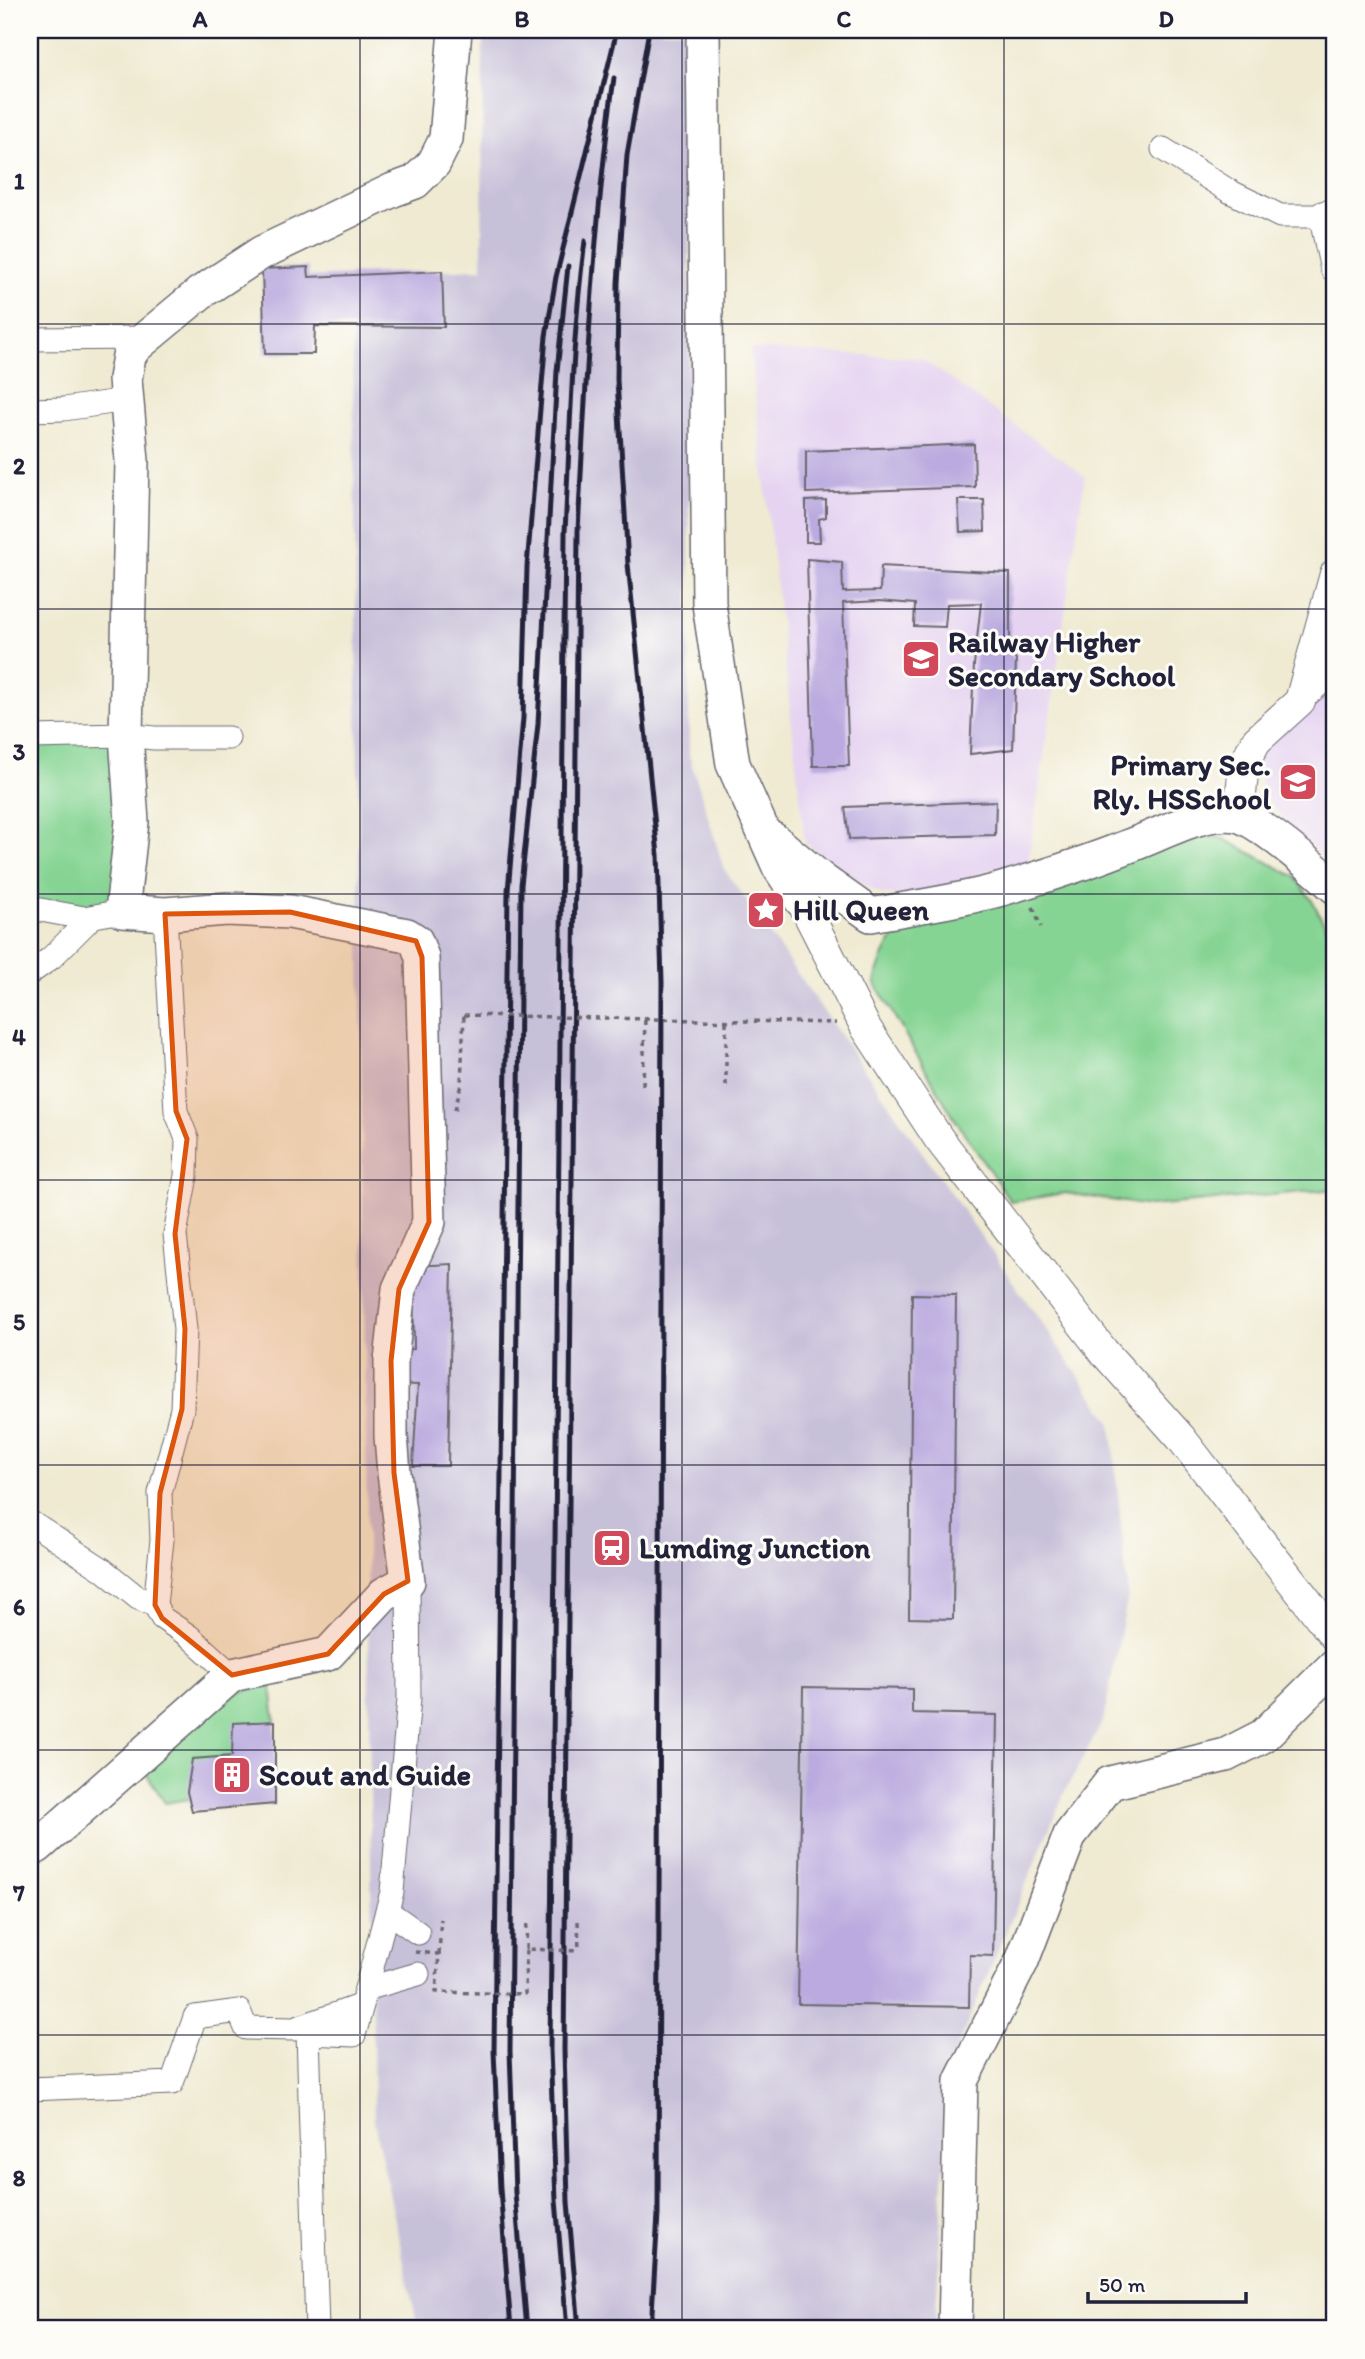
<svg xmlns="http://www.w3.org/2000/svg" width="1365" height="2359" font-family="Itim,sans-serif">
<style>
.built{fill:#e5d3f1}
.industrial{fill:#c7c0d9}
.green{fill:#85d493;stroke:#547b67;stroke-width:2}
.building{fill:#baaadf}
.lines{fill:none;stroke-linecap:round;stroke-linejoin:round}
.minor-casing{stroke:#6a6870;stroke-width:25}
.tertiary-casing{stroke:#6a6870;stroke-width:32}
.secondary-casing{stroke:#6a6870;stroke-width:36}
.path{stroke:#6a6870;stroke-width:3.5;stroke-dasharray:5 5;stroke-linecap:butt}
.minor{stroke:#fff;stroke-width:23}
.tertiary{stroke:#fff;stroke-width:30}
.secondary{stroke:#fff;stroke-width:33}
.rail{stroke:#22223b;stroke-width:5}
.path-bridge{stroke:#6a6870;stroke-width:3.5;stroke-dasharray:5 5;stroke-linecap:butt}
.marked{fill:#de560e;fill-opacity:0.2;stroke:#de560e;stroke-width:5;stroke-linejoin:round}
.grid{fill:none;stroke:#22223b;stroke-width:2;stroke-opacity:0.55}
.labels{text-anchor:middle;stroke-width:6;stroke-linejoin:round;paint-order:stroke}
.poi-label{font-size:30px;font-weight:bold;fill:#22223b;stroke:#fdfcf7;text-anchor:start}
.neatline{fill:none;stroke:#22223b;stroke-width:2.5}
.grid-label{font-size:23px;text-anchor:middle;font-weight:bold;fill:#22223b}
</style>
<rect width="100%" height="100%" fill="#fdfcf7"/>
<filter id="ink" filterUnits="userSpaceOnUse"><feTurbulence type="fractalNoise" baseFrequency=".0143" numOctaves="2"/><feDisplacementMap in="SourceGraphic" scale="14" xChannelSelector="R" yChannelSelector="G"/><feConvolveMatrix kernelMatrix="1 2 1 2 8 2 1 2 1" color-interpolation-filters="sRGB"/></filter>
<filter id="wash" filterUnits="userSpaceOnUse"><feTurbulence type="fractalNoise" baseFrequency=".00686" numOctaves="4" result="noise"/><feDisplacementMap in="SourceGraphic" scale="28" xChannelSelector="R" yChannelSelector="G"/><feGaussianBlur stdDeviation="1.57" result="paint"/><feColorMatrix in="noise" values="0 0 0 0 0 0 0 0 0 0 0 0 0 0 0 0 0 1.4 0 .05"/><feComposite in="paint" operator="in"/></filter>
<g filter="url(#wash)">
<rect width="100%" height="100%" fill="#efead1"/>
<!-- built -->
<g class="built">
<path d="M750 349 921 358 1085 476 1027 871 988 870 921 897 881 894 839 869 805 843Z"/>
<path d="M1335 685V867L1291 829 1266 798 1256 766 1266 742Z"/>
</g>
<!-- industrial -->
<path class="industrial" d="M483 30H689V755L724 869 1111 1422 1128 1596 1103 1721 1066 1789 949 2067 935 2329H418L374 2121 352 274 482 269Z"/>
<!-- green -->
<g class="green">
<path d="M126 735 122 911 30 908V815L37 738Z"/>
<path d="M1212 836 1224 839 1294 876 1313 902 1335 945V1189L1150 1206 1065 1193 1011 1202 954 1118 875 983C878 964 885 950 896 934L1191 837Z"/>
<path d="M271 1685 275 1721 232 1756 189 1799 165 1803 143 1768 208 1708 238 1692Z"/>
</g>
<g id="blocks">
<!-- building -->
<g class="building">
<path d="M308 267 309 277 442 271 444 327 315 326 314 354H265L262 269Z"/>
<path d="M974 444 975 487 806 493V451Z"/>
<path d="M826 500V517L819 519 820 542H806V501Z"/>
<path d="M958 500H984L985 531 960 532Z"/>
<path d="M807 559 842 562 843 592 880 591 881 566 1010 573V655L1016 659 1013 749 970 754 974 665 981 603 947 604 945 627 914 626 915 604 879 601 843 603 849 766H813Z"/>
<path d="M1335 700V721L1329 702Z"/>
<path d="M1335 733V767H1334L1327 735Z"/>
<path d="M996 801 995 835 849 839 845 807Z"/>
<path d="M452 1264 448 1466H413L418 1385 394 1384 396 1350 414 1349 413 1266Z"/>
<path d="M912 1294 956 1295 953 1619 909 1618Z"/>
<path d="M803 1687 912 1689V1713L997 1715 993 1956 970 1955 969 2007 798 2004Z"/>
<path d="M275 1721V1804L192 1811 187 1792 192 1759 232 1756 233 1723Z"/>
</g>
</g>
</g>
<g filter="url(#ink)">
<use href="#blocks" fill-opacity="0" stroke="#6a6870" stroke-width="2"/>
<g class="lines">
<!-- minor casing -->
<g class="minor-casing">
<g id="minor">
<path d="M1163 149 1229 191 1280 216H1324"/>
<path d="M30 339 145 338"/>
<path d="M30 410 64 409 126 400"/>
<path d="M1300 701 1335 671"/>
<path d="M30 737 126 735 154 738H228"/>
<path d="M30 908 84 918 122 911"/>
<path d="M165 914 176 1111 187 1139 186 1176 175 1234 185 1329 182 1409 160 1493 162 1540 155 1605 162 1618 189 1636 232 1675"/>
<path d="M30 973 51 958 92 917"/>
<path d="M30 1522 102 1569 138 1598 155 1605"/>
<path d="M387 1911 418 1933"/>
<path d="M366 1989 418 1974"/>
<path d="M30 2089 172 2083 195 2017 239 2011 246 2028 294 2029 362 2005"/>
<path d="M317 2329 308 2033 354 2035 392 1892 409 1698 408 1581"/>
</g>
</g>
<!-- tertiary casing -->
<g class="tertiary-casing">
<g id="tertiary">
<path d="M1335 214 1324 216 1335 267"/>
<path d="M1239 815 1244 764 1256 741 1300 701 1335 574"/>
<path d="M801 900 866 1028 939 1139 1104 1352 1181 1438 1335 1637"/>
</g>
</g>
<!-- secondary casing -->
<g class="secondary-casing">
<g id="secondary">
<path d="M703 30 709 604 733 764 779 867 801 900"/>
<path d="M773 839 822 880 871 915C914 907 960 901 1002 889 1046 876 1092 861 1134 844 1164 833 1204 810 1236 815 1258 819 1317 871 1335 887"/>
<path d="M30 1848 37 1847 232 1675 328 1654 384 1594 408 1581 394 1473 391 1436V1361L399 1289 429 1222 422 957 416 941 407 935 290 912 227 909 165 914 122 911 132 822 126 735 132 461 125 379 129 356 135 347 200 293 261 253 393 190 415 182 434 163 446 139 455 30"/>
<path d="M955 2329 961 2081 1022 1961 1070 1835 1110 1783 1226 1755 1263 1736 1335 1665"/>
</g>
</g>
<!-- path -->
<g class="path">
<path d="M1033 907 1041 927"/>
<path d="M726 1021V1089"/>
<path d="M643 1085 645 1019"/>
<path d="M455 1110 461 1084 464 1015"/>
<path d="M578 1921 579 1951"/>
<path d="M440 1931 441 1919"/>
<path d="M526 1949 527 1919"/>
<path d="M439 1954 440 1939"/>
</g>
<!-- minor -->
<use href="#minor" class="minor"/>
<!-- tertiary -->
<use href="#tertiary" class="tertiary"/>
<!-- secondary -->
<use href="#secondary" class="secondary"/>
<!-- rail -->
<g class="rail">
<path d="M649 30 627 155 618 283 617 380 628 564 658 855 662 982 658 2214 651 2329"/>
<path d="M511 2329 500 2189 494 2051 508 891 523 718 527 567 546 336 556 277 617 30"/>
<path d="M527 2329 515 2193 510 2051 521 885 538 724 557 371 568 266"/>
<path d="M567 2329 556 2200 550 2050 565 532C570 435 572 337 585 241"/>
<path d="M579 2329 568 2202 564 2050 578 531C586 379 593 228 614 78"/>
</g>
<!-- path-bridge -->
<g class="path-bridge">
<path d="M464 1015 836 1023"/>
<path d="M415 1952 439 1954 436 1992 525 1994 526 1949 579 1951"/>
</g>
</g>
</g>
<!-- marked area -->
<path class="marked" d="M290 912 416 941 422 957 429 1222 399 1289 391 1361 394 1473 408 1581 384 1594 328 1654 232 1675 162 1618 155 1605 160 1493 182 1409 185 1329 175 1234 187 1139 176 1111 165 914Z"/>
<!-- grid -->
<path class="grid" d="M360 30V2329M682 30V2329M1004 30V2329M30 324H1335M30 609H1335M30 894H1335M30 1180H1335M30 1465H1335M30 1750H1335M30 2035H1335"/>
<!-- icons -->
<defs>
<g id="school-square" transform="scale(2.0125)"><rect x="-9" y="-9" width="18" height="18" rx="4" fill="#d1495b" stroke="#fdfcf7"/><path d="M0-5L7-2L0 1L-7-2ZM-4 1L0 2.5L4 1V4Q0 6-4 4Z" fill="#fff"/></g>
<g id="sight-square" transform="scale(2.0125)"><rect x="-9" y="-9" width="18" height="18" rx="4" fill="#d1495b" stroke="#fdfcf7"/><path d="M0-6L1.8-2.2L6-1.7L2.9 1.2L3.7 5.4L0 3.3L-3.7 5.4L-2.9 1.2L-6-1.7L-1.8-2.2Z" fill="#fff"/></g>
<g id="station-square" transform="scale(2.0125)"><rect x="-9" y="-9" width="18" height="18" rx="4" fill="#d1495b" stroke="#fdfcf7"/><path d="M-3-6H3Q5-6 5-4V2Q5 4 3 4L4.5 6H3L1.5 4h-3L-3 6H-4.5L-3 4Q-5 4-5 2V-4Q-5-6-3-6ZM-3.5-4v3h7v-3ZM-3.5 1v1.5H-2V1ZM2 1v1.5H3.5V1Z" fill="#fff"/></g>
<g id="building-square" transform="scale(2.0125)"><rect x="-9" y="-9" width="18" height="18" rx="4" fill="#d1495b" stroke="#fdfcf7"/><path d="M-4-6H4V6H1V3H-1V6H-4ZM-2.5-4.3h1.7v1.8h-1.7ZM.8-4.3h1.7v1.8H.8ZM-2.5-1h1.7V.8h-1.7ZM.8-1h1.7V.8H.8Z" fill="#fff"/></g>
</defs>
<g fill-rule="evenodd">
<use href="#school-square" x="921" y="659"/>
<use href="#school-square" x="1298" y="782"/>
<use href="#sight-square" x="766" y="910"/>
<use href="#station-square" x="612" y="1548"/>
<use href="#building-square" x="232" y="1775"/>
</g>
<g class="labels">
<!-- poi labels -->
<g class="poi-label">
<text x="948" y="652">Railway Higher<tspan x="948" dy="34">Secondary School</tspan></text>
<text x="1271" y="775" text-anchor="end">Primary Sec.<tspan x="1271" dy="34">Rly. HSSchool</tspan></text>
<text x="793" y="920">Hill Queen</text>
<text x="639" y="1558">Lumding Junction</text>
<text x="259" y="1785">Scout and Guide</text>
</g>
</g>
<!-- margin -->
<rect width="1365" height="2359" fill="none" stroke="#fdfcf7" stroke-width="77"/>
<!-- scale -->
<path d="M1088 2292v10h158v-10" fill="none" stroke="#22223b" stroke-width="3.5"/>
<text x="1099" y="2292" font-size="21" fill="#22223b" stroke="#fdfcf7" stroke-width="5" paint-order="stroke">50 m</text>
<rect x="38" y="38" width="1288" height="2282" class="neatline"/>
<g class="grid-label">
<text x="200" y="27">A</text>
<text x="522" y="27">B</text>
<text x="844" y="27">C</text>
<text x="1166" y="27">D</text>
<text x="19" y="189">1</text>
<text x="19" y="474">2</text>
<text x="19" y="760">3</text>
<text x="19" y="1045">4</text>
<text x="19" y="1330">5</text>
<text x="19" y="1615">6</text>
<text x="19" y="1901">7</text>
<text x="19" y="2186">8</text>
</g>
</svg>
